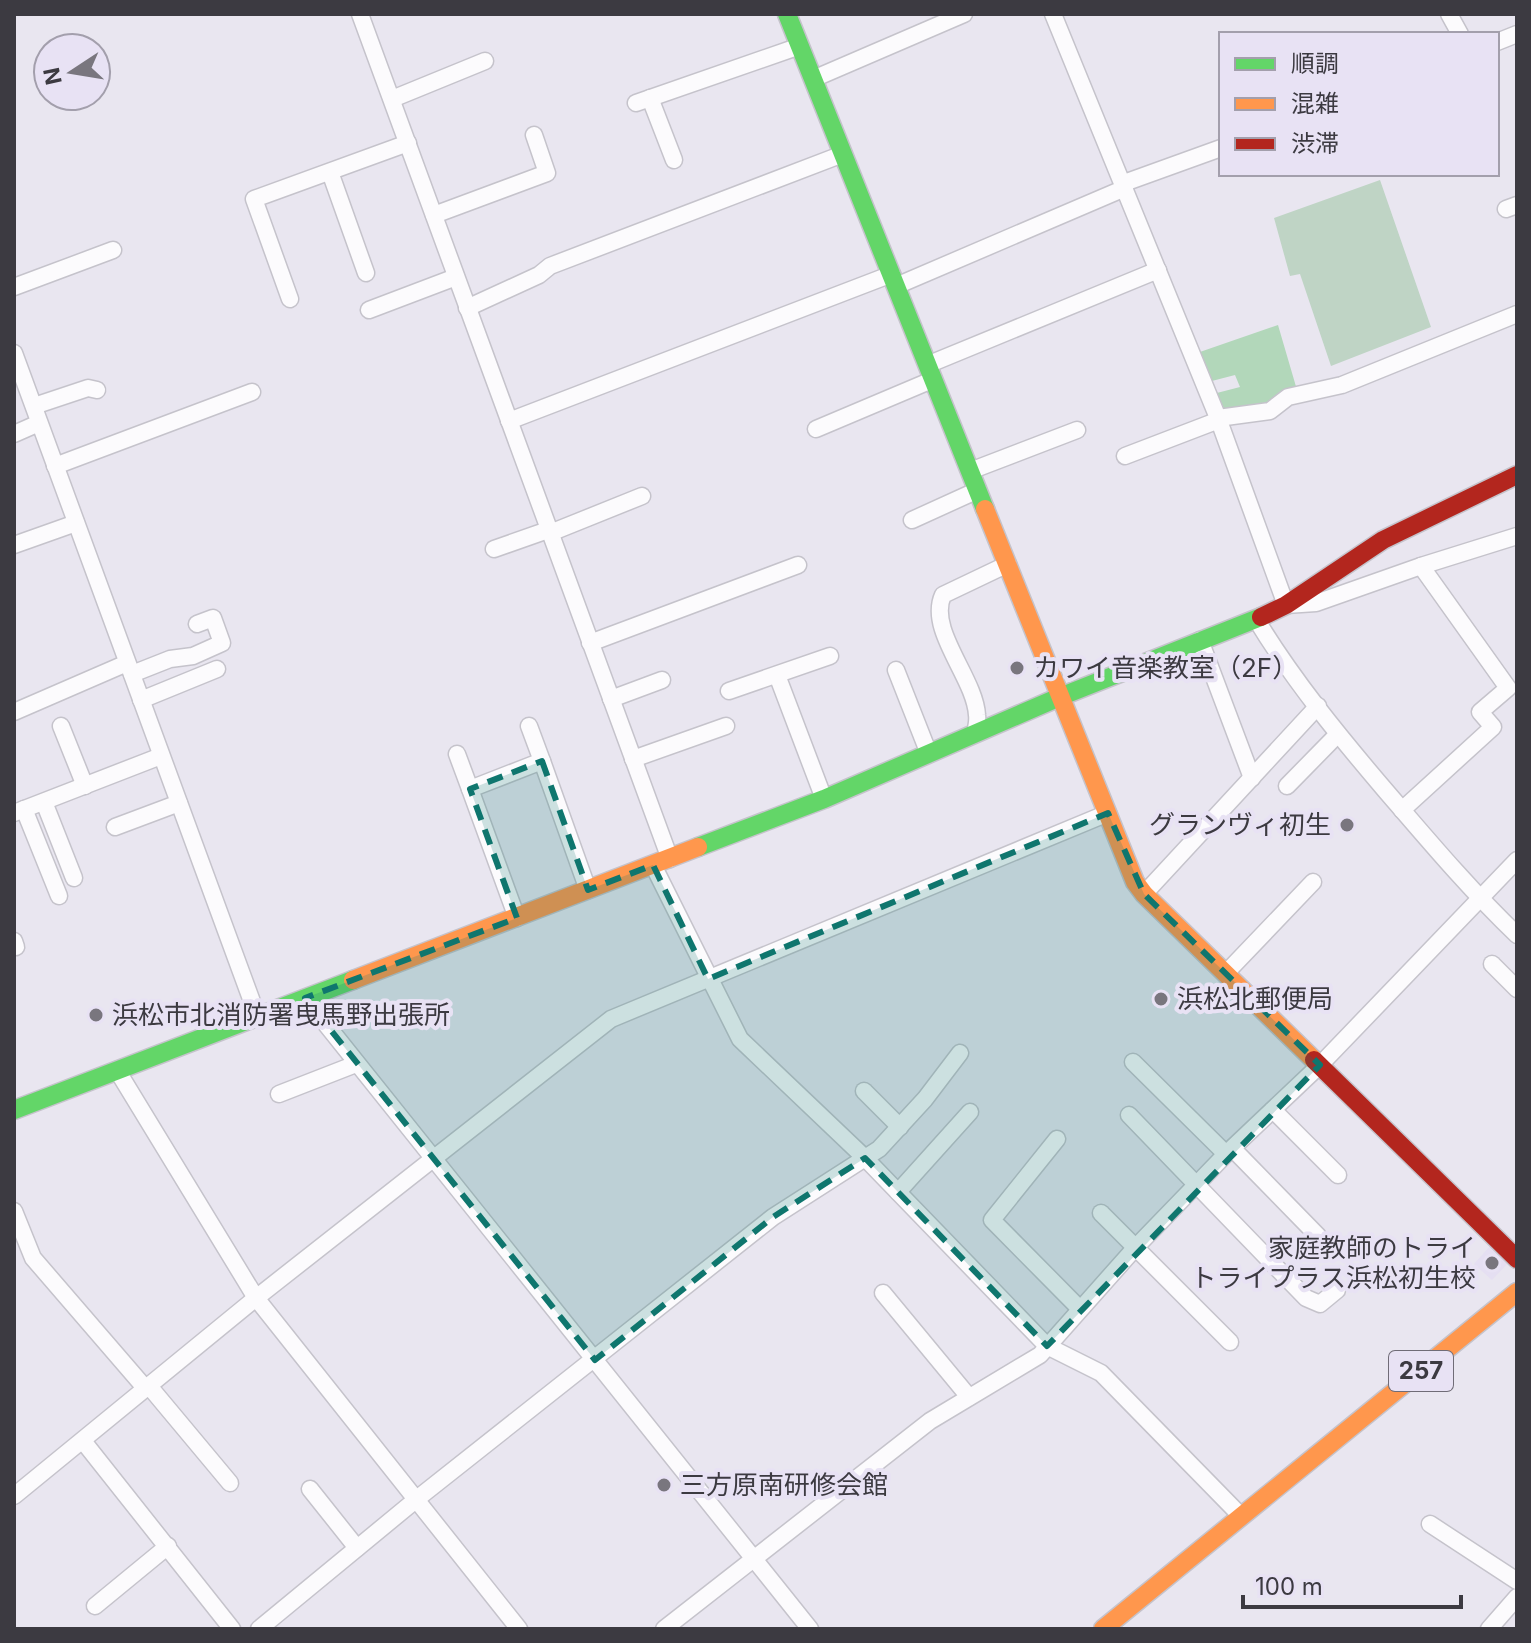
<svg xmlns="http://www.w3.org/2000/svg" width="1531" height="1643" font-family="Inter,'Noto Sans JP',sans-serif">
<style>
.built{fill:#e5dff2}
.green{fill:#bfd4c5}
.forest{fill:#b2d7ba}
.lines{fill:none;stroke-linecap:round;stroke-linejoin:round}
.street-casing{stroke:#c5c3cb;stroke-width:19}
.fast-casing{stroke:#c5c3cb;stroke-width:21}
.slow-casing{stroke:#c5c3cb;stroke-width:21}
.jam-casing{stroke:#c5c3cb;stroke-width:21}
.street{stroke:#fcfbfd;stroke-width:16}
.fast{stroke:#63d668;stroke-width:18}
.slow{stroke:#ff974d;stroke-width:18}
.jam{stroke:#b3261e;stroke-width:18}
.marked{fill:#0f766e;fill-opacity:0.2;stroke:#0f766e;stroke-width:6;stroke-dasharray:16 10;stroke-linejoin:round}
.poi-dot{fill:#79767e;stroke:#e8e2f4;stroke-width:3}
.labels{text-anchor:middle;stroke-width:8;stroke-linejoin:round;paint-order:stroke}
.shield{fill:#e8e2f4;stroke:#706c77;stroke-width:2}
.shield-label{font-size:24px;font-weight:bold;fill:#3c3a41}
.poi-label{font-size:26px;fill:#3c3a41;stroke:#e8e2f4;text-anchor:start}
</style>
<rect width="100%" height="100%" fill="#e9e6f0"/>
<!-- built -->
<path class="built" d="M1491 1245 1509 1262 1492 1280 1474 1264Z"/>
<!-- green -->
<path class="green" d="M1380 180 1431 327 1331 366 1300 274 1290 276 1274 218Z"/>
<!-- forest -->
<path class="forest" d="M1278 325 1297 390 1269 406 1220 412 1213 394 1240 387 1235 375 1208 382 1197 353Z"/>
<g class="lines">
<!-- street casing -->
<g class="street-casing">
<g id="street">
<path d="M360 14 670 859"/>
<path d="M1053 14 1218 418 1286 605 1316 603 1421 566 1517 536"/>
<path d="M1449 14 1460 34"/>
<path d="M1497 42 1517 34"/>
<path d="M813 79 964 14"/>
<path d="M650 98 674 160"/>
<path d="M392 99 485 61"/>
<path d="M636 103 800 46"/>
<path d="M330 172 366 273"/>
<path d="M1124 183 1221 148"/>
<path d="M1506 209 1517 205"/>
<path d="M434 215 547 173 534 135"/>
<path d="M896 286 1125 188"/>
<path d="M14 287 113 250"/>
<path d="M290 299 254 199 408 143"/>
<path d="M467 308 539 275 550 266 843 154"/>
<path d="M369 310 456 277"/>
<path d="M14 353 258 1018"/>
<path d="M927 365 1158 270"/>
<path d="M34 406 88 388 97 390"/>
<path d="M1218 418 1270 411 1288 397 1342 385 1517 314"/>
<path d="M509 421 892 274"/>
<path d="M816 429 932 380"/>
<path d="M14 434 39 423"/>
<path d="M1125 456 1219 420"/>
<path d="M55 466 252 392"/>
<path d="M970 471 1077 430"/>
<path d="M912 520 978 490"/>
<path d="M550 533 642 496"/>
<path d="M14 545 76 523"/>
<path d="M494 549 548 530"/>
<path d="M1256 619C1293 680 1339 736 1385 790 1428 840 1470 890 1517 935"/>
<path d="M1200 640 1252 778"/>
<path d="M590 643 798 565"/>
<path d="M896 670 929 754"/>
<path d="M132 674 170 659 193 656 222 643 213 618 197 624"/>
<path d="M777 675 824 799"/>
<path d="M729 691 830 656"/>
<path d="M611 699 662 680"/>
<path d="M141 700 217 669"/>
<path d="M14 712 127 663"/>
<path d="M61 726 85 786"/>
<path d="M529 726 542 761"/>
<path d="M975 734C976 728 978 721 977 715 975 678 927 630 943 595L1008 564"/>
<path d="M457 754 470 789"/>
<path d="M633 759 726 726"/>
<path d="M1287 786 1338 734"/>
<path d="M44 802 74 878"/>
<path d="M24 809 59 896"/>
<path d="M1402 810 1493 727 1480 712 1508 688 1421 566"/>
<path d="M14 813 161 756"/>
<path d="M115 827 179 803"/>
<path d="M653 865 740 1039 865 1158 1047 1346 1101 1373 1241 1516"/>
<path d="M1144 894 1318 706"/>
<path d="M517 918 470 789 542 761 588 890"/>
<path d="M14 941 16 947"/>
<path d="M1492 964 1517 989"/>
<path d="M1226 973 1313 882"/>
<path d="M305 998 810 1629"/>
<path d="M1133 1062 1226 1154"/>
<path d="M117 1070 256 1298 519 1629"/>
<path d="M864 1091 900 1127"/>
<path d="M279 1094 356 1064"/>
<path d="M1273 1110 1338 1175"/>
<path d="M1129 1115 1306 1298 1320 1304 1337 1290"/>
<path d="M1057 1139 992 1220 1080 1309"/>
<path d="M1233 1149 1318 1236"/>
<path d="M898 1192 970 1112"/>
<path d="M14 1211 33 1258 146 1389"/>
<path d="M1101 1213 1230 1342"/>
<path d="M883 1293 969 1397"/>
<path d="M149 1386 230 1483"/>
<path d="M83 1441 232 1629"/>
<path d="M310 1489 357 1548"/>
<path d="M14 1496 256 1298 611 1019 1108 813"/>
<path d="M1430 1524 1517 1581"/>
<path d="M95 1606 168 1546"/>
<path d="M259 1629 418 1498 773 1217 879 1149 925 1099 960 1053"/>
<path d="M664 1629 930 1421 1040 1355 1135 1248 1226 1154 1320 1065 1517 860"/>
<path d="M1489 1629 1517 1597"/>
</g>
</g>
<!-- fast casing -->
<g class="fast-casing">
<g id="fast">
<path d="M787 14 985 509"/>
<path d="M698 847 824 799 1062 696 1261 617"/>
<path d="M14 1110 353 980"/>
</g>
</g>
<!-- slow casing -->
<g class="slow-casing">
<g id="slow">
<path d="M985 509 1135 882 1144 894 1314 1060"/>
<path d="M353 980 698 847"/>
<path d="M1103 1629 1517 1292"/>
</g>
</g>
<!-- jam casing -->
<g class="jam-casing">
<g id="jam">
<path d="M1261 617 1286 605 1383 540 1517 475"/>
<path d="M1314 1060 1517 1259"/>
</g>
</g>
<!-- street -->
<use href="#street" class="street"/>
<!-- fast -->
<use href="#fast" class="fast"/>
<!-- slow -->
<use href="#slow" class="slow"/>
<!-- jam -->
<use href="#jam" class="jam"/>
</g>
<!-- marked area -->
<path class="marked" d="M542 761 588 890 653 865 708 979 1108 813 1144 894 1320 1065 1047 1346 865 1158 773 1217 595 1360 305 998 517 918 470 789Z"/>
<!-- markers -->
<g class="poi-dot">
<circle cx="1017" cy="668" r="8"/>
<circle cx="1347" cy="825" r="8"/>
<circle cx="1161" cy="999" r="8"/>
<circle cx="96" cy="1015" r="8"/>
<circle cx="1492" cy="1263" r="8"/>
<circle cx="664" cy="1485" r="8"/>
</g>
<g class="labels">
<!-- shield labels -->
<rect class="shield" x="1389" y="1351" width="64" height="40" rx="6"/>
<g class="shield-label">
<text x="1421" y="1379">257</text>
</g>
<!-- poi labels -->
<g class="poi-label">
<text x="1033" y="677">カワイ音楽教室（2F）</text>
<text x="1331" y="834" text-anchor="end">グランヴィ初生</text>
<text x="1177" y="1008">浜松北郵便局</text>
<text x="112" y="1024">浜松市北消防署曳馬野出張所</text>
<text x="1476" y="1257" text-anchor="end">家庭教師のトライ<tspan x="1476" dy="30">トライプラス浜松初生校</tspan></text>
<text x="680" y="1494">三方原南研修会館</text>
</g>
</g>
<!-- border -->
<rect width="1531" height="1643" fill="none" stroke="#3c3a41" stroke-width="32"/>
<!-- legend -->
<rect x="1219" y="32" width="280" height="144" fill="#e8e2f4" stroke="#a39fac" stroke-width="2"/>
<rect x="1235" y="58" width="40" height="12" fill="#63d668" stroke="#a39fac" stroke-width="2"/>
<text x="1291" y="72" font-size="24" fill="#3c3a41">順調</text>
<rect x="1235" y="98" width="40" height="12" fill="#ff974d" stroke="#a39fac" stroke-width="2"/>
<text x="1291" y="112" font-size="24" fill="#3c3a41">混雑</text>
<rect x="1235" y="138" width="40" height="12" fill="#b3261e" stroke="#a39fac" stroke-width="2"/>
<text x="1291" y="152" font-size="24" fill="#3c3a41">渋滞</text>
<!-- north arrow -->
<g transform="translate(72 72) rotate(258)"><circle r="38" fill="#e8e2f4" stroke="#a39fac" stroke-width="2"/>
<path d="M0-6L14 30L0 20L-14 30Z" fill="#79767e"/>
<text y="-12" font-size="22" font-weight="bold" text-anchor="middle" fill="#3c3a41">N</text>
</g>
<!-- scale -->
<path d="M1243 1595v12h218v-12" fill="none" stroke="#3c3a41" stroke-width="4"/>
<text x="1255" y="1595" font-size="24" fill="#3c3a41" stroke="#e8e2f4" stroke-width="6" paint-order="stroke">100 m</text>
</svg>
